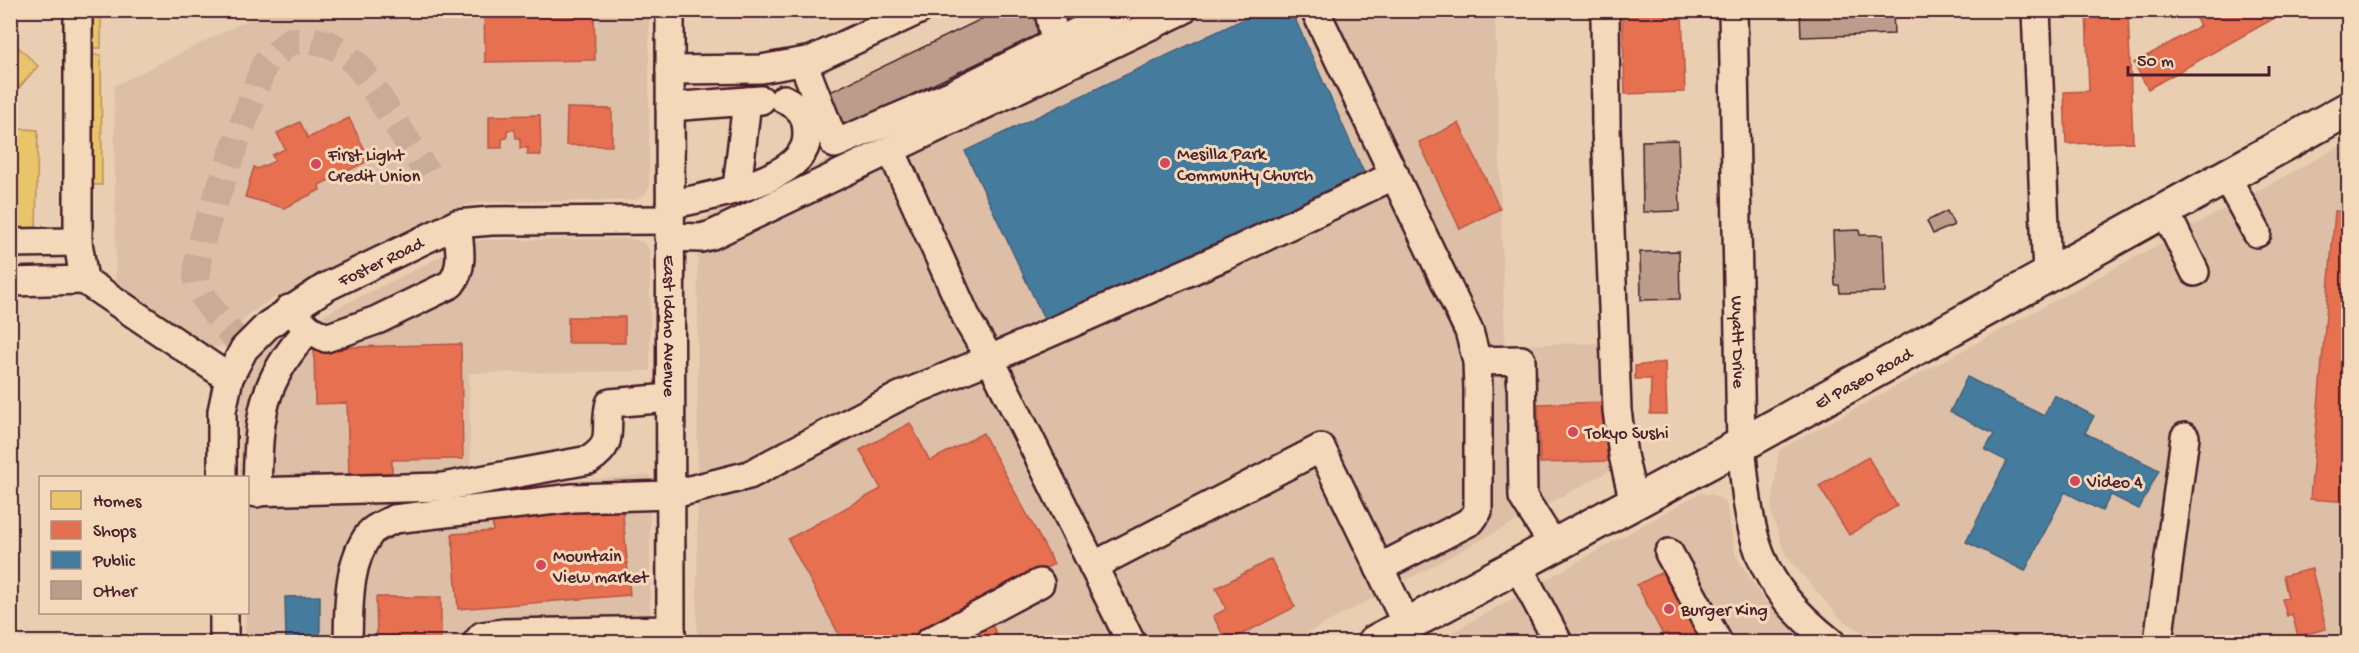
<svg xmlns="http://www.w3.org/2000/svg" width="2359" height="653" font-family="'Gochi Hand',sans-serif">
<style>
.built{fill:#dcbfa6}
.homes{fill:#e9c46a;stroke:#b99257;stroke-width:1.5}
.shops{fill:#e76f51;stroke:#b85746;stroke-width:1.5}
.public{fill:#457b9d;stroke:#465f7b;stroke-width:1.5}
.building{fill:#bc9d8c;stroke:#4a1f2b;stroke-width:1.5}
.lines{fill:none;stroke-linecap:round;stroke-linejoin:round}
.minor-tunnel{stroke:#c9ab96;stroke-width:27;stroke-dasharray:27 14;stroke-linecap:butt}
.minor-casing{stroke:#4a1f2b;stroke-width:32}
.major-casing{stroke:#4a1f2b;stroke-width:38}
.minor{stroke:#f3d9ba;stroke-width:27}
.major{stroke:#f3d9ba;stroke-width:33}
.poi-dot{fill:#d1495b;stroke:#f3d9ba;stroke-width:2}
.labels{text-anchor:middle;stroke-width:6;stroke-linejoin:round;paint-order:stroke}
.poi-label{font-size:18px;fill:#4a1f2b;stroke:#f3d9ba;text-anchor:start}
.street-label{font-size:18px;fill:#4a1f2b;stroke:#f3d9ba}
</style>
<rect width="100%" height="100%" fill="#e9ceb1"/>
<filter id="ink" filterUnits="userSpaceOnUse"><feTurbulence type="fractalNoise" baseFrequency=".0167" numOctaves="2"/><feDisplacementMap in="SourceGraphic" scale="12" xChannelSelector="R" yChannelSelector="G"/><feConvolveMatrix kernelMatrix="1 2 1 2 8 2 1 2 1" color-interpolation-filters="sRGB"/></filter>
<g filter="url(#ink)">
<!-- built -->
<g class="built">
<path d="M266 11H649V188L645 194 636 200 479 202 461 206 270 300 249 314 220 347H210L116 288 114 86Z"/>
<path d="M1139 11H1495L1505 345 1606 343 1611 470 1291 642H697L698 221Z"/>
<path d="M2348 142V642H1879L1841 619 1786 556 1771 512 1779 450Z"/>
<path d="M631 239 642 242 648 248 650 257V371L469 373 471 489 650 475V642H245L248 478H240V397L246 378 258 357 273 340 468 243 483 240Z"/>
<path d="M1700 493 1713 495 1726 503 1736 556 1763 599 1810 642H1435Z"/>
</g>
<!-- homes -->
<g class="homes">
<path d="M85 10H101V48H86Z"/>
<path d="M15 44 38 66 10 98V48Z"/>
<path d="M85 55H101L102 185H86Z"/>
<path d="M10 128 38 130 36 229H29V234L10 233Z"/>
</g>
<!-- shops -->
<g class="shops">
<path d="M484 10H594L595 60 485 62Z"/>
<path d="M1622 10H1682L1685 92 1625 94Z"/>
<path d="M2086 10H2128L2133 142 2066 144 2064 92 2089 91Z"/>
<path d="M2191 10H2289L2148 89 2134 63 2200 26Z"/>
<path d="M567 108 612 109V146L566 145Z"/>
<path d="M540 115 541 155H527L528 148H520V138H516L515 130H507V138L502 139V148H489V116Z"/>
<path d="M349 118 370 160 319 185 320 190 284 208 245 197 254 167 257 169 275 161 272 155 285 149 277 133 300 122 308 138Z"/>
<path d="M1459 123 1500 209 1460 229 1419 142Z"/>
<path d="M2335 211 2348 212V502L2310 499Z"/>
<rect x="568" y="317" width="57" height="26"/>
<path d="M461 344 463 459 392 460V479H349L347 403 315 404 314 348Z"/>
<path d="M1665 362 1667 414H1650L1651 379H1635V366Z"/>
<path d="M1607 402 1609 461 1540 463 1538 404Z"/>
<path d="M910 423 930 461 983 433 1054 564 907 642H843L788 539 881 489 860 450Z"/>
<path d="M1868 457 1897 506 1849 535 1819 486Z"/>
<path d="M622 503 630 595 458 609 452 534 493 531 492 514Z"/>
<path d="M1271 559 1295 607 1227 642 1213 616 1226 609 1216 588Z"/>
<path d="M1668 569 1706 642H1672L1667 633 1663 635 1637 585Z"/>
<path d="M2312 569 2326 629 2298 636 2292 614 2287 616 2282 599 2288 598 2283 576Z"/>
<path d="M376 597H441V642H377Z"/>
<path d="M991 623 1001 642H956Z"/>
</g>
<!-- public -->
<g class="public">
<path d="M1263 10H1291L1365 175 1046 323 965 151Z"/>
<path d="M1967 377 2044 416 2054 395 2094 416 2085 433 2159 470 2139 509 2111 495 2102 511 2065 492 2025 571 1966 542 2007 461 1985 450 1994 434 1950 412Z"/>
<path d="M320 596V642H286L285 597Z"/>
</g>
<!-- building -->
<g class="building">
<path d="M1000 10H1033L1043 32 842 128 826 94Z"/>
<path d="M1800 10H1893L1894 34 1801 37Z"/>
<path d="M1678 140 1680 211 1643 212 1642 141Z"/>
<path d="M1947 211 1954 225 1933 234 1927 221Z"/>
<path d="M1859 230 1860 235H1883L1885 292 1840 293 1839 285H1835L1833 231Z"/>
<path d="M1679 251 1680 299 1641 300 1640 252Z"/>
</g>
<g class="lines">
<!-- minor-tunnel -->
<path class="minor-tunnel" d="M244 349C231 332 199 300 197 279 196 263 201 245 205 229L264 65 290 41 311 40 329 44 344 52 362 70 427 173"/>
<!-- minor casing -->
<g class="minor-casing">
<g id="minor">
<path d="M78 10V242L84 280 229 378"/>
<path id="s1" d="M670 10 671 642"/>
<path d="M1049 10 1055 43"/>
<path d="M1315 10 1469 331 1477 361 1478 390V511L1471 521 1379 568"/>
<path d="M1605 10 1606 127 1617 410 1623 455 1634 503"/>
<path id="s2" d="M1733 10 1741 445C1750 538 1754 581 1831 642"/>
<path d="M2036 10 2047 276"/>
<path d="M803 62 835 144 948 96 1121 10"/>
<path d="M670 70 761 69 812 60 919 10"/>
<path d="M670 107 761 100"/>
<path d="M891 150 969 323 990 359 1131 642"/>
<path d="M2226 176 2257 233"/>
<path d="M737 188 747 101"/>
<path d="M670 205C706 196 809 182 807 134 807 115 800 107 784 99"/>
<path d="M2165 211 2195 272"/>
<path d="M669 237 701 238 712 235 1183 10"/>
<path d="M10 243 78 242"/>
<path d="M10 282 84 280"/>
<path d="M289 309 309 329 326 338 377 320 451 284C465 266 459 245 457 224"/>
<path d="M1477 361 1521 360 1523 497 1554 546"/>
<path id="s3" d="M222 478V411L229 378 244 349 268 325 326 287 457 224 491 221 669 220"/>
<path d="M248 492 443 487 589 460C617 442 603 430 610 403L670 398"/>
<path d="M257 493C259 421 258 384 309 329"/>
<path d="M1669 553 1718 642"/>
<path d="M1093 566 1321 448 1407 625"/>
<path d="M1518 566 1558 642"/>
<path d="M224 612V642"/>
<path d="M348 642C349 607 347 563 370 533 375 527 387 523 394 519L573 498 670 495 749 475 900 396 990 359 1227 255 1395 175"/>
<path d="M477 642 482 636 504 633 671 630"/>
<path d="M929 642 1040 583"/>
<path d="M2158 642 2185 437"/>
</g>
</g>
<!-- major casing -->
<g class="major-casing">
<g id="major">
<path id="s4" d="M1375 642 1741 445 2348 109"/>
</g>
</g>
<!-- minor -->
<use href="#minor" class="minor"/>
<!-- major -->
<use href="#major" class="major"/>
</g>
</g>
<!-- markers -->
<g class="poi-dot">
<circle cx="1165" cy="163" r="6"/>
<circle cx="316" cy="164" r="6"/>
<circle cx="1573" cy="432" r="6"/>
<circle cx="2075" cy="481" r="6"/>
<circle cx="541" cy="565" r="6"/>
<circle cx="1669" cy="609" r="6"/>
</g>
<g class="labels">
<!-- poi labels -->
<g class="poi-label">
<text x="1177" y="159">Mesilla Park<tspan x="1177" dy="21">Community Church</tspan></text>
<text x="328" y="160">First Light<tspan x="328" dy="21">Credit Union</tspan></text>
<text x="1585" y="438">Tokyo Sushi</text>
<text x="2087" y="487">Video 4</text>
<text x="553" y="561">Mountain<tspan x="553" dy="21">View market</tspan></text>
<text x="1681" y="615">Burger King</text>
</g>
<!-- street labels -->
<g class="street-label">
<text dy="6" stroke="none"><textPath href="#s3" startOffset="297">Foster Road</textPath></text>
<text dy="6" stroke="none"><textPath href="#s1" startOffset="316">East Idaho Avenue</textPath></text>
<text dy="6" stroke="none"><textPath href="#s2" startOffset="332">Wyatt Drive</textPath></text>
<text dy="6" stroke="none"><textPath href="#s4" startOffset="555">El Paseo Road</textPath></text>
</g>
</g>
<!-- margin -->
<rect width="2359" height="653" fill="none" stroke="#f3d9ba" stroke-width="36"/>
<rect x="18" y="18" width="2323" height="617" fill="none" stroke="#4a1f2b" stroke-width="2" filter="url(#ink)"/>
<!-- legend -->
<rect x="39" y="476" width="210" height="138" fill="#f3d9ba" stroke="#af8f81" stroke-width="1.5"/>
<rect x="51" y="491" width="30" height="18" fill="#e9c46a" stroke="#af8f81" stroke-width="1.5"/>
<text x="93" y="506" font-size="18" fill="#4a1f2b">Homes</text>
<rect x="51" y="521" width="30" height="18" fill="#e76f51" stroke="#af8f81" stroke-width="1.5"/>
<text x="93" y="536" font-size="18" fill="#4a1f2b">Shops</text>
<rect x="51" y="551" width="30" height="18" fill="#457b9d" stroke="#af8f81" stroke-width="1.5"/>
<text x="93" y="566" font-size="18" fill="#4a1f2b">Public</text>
<rect x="51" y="581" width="30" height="18" fill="#bc9d8c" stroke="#af8f81" stroke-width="1.5"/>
<text x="93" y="596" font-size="18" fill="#4a1f2b">Other</text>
<!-- scale -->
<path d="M2128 66v9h141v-9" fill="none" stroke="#4a1f2b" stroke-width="3"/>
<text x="2137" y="66" font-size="18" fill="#4a1f2b" stroke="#f3d9ba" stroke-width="4.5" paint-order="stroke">50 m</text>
</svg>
